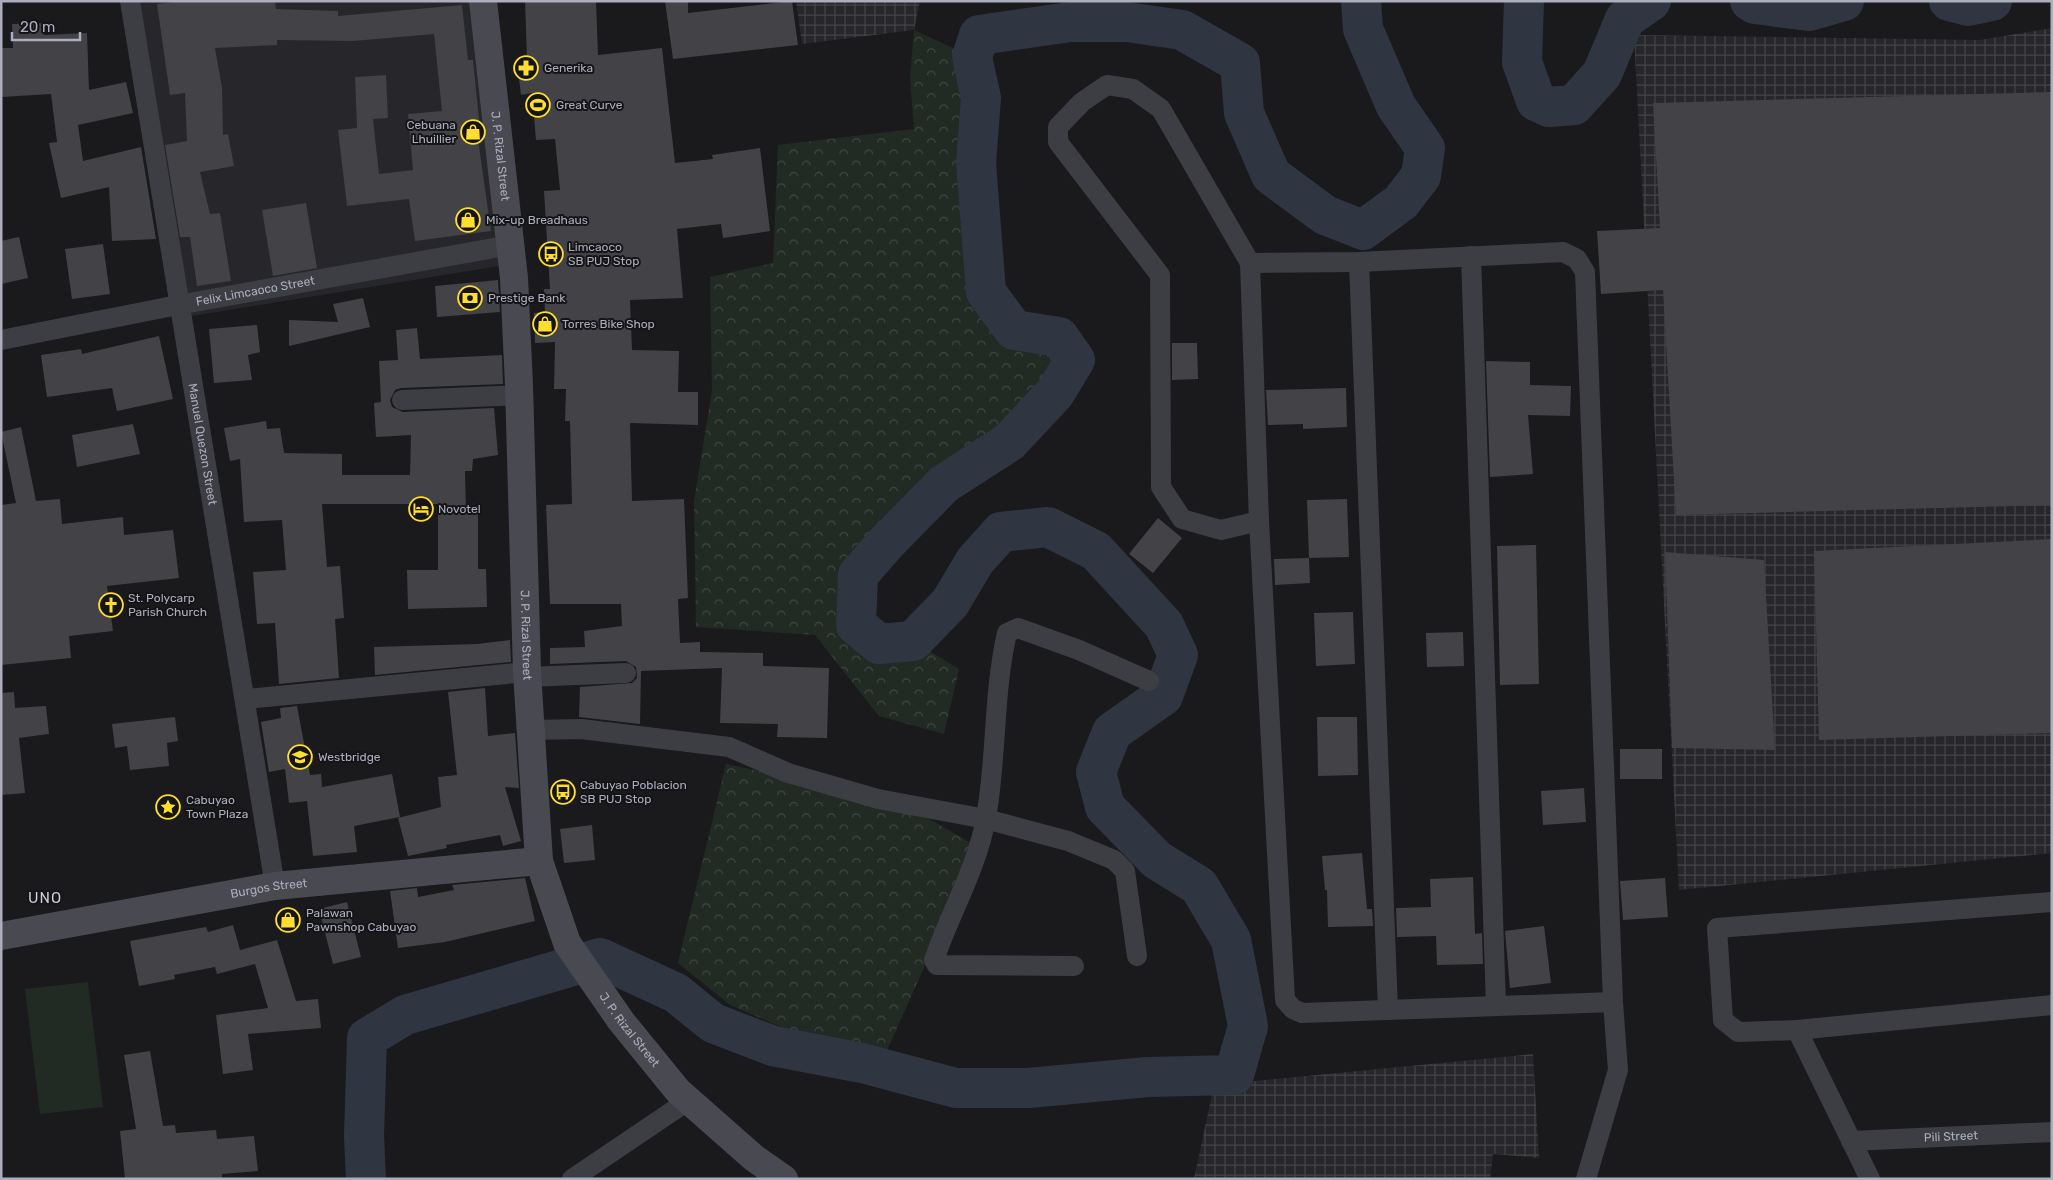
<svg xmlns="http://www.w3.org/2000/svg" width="2053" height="1180" font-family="Rubik,sans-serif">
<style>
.built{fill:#27262a}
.industrial{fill:url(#industrial-grid)}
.forest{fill:url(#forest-crowns)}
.pitch{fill:#212b24}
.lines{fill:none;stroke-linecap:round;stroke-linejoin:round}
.river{stroke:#2f3642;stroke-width:40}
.building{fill:#424247}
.street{stroke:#3d3d44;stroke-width:20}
.secondary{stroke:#494952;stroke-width:28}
.labels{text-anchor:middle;stroke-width:4;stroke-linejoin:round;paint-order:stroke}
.poi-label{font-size:12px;fill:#acaebd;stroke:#151518;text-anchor:start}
.street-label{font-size:12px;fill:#acaebd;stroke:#151518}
.quarter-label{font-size:15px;letter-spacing:1px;fill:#cdced9;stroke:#151518}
</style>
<defs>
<pattern id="industrial-grid" width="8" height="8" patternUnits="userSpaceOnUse" patternTransform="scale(1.25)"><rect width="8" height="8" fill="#27262a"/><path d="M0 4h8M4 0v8" fill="none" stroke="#444347"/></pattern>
<pattern id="forest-crowns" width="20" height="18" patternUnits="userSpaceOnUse" patternTransform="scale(1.25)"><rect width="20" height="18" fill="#212b24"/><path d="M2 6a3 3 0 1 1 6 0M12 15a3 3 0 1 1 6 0" fill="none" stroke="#3f4742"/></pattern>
</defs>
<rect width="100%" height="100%" fill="#1a1a1d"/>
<!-- built -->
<path class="built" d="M135 1H488L511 264 192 316Z"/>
<!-- industrial -->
<g class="industrial">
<path d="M796 1H920L914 30 802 44Z"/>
<path d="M2052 28V853L1679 890 1634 35 1980 40Z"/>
<path d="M1533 1054 1539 1158 1493 1154 1490 1179H1194L1214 1085Z"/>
</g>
<!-- forest -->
<g class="forest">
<path d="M914 30 972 57 981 98 976 163 986 292 1014 330 1059 337 1075 360 1055 393 1009 442 944 484 886 542 858 575 856 625 879 644 913 641 959 669 944 734 879 716 815 635 696 627 694 501 712 391 710 277 773 263 778 145 914 129 910 79Z"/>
<path d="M726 764 788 777 924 816 971 843 975 853 885 1055 812 1040 730 1005 678 963Z"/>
</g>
<!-- pitch -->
<path class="pitch" d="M88 982 103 1107 40 1114 25 989Z"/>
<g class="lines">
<!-- river -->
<g class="river">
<path d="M1524 1 1522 62 1536 101 1549 107 1574 105 1602 74 1625 19 1651 1"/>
<path d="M1750 1 1755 4 1809 11 1844 1"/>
<path d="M1949 1 1968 6 1992 1"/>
<path d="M366 1179 364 1136 367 1038 405 1015 600 958 676 993 713 1023 773 1046 862 1063 956 1088H1028L1148 1077 1234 1075 1248 1026 1231 940 1199 886 1157 860 1105 807 1096 772 1112 732 1163 696 1178 655 1164 625 1096 551 1048 527 1001 532 975 561 950 603 913 641 879 644 856 625 858 575 886 543 944 484 1009 442 1055 393 1075 360 1059 337 1014 330 986 292 976 163 981 98 972 57 979 35 1070 22H1127L1182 30 1240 63 1244 113 1271 175 1325 215 1363 230 1401 202 1421 176 1425 148 1396 106 1363 29 1361 1"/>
</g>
</g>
<!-- building -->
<g class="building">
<path d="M181 1H275L276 9 338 11V16L462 5 468 60H473L481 139H478L491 231 415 241 409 199 347 206 338 130 357 128 355 77 386 75 388 118 373 119 379 174 413 170 408 114 442 111 434 34 353 41 277 40V45L215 48 222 88 223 135 228 134 234 166 200 172 210 214 220 213 231 281 197 286 190 237H180L165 145 187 141 185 93 170 95 157 4Z"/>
<path d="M525 1H596L598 55 662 48 675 163 713 159 712 155 760 148 770 231 723 238 721 224 677 229 683 298 630 300 632 350 679 351 678 392H698V425L630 423 632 501 684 499 688 598 678 599 680 643 700 642V652L763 653V666L829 668 827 738 777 737 778 724 720 723 722 668 641 671 640 724 579 717 580 687 632 683 637 678 636 667 626 661 550 664V648L585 647 584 631 622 626 621 604H550L546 505 572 504 570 421H565L566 389H554L555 342 535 343 534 313 545 312 544 289H550L544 191 560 190 555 139 536 140 532 93 521 95 517 62 527 60Z"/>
<path d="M665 1H688V13L792 1 798 45 673 59Z"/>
<path d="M44 23V35L87 33 89 90 126 82 133 113 78 125 83 161 141 147 156 239 112 241 109 187 61 198 49 143 57 142 51 94 1 97V48H13L12 24Z"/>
<path d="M2052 92V505L1676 515 1663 290 1601 294 1597 231 1660 228 1653 103Z"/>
<path d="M306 203 317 268 273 276 262 210Z"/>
<path d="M19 237 28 278 1 284V241Z"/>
<path d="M103 244 110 294 72 299 65 249Z"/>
<path d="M498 280 500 312 437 317 435 286Z"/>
<path d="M363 298 370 327 289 346V320L338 322 333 304Z"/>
<path d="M257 325 260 352 248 355 252 380 214 383 209 329Z"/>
<path d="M417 328 420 359 502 355 503 384 401 388 395 390 390 400 392 407 403 412 494 408 498 455 473 459 472 471H465L466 514H478V569H486L487 607 408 609 407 570H438V504H322L327 567 340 566 344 618 335 619 339 678 279 684 275 623 257 624 253 572 286 570 282 520 244 522 240 459 230 461 224 428 266 421 267 429 280 428 284 453 342 454V475H410L411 435 376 437 374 403 381 402 379 361 398 360 396 330Z"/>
<path d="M159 336 173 399 117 411 112 388 47 397 41 355 81 349 82 354Z"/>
<path d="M1172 343H1197L1198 379 1172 380Z"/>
<path d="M1486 361 1530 362V385L1571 386 1570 416 1528 415 1533 474 1490 477Z"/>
<path d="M1346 388 1347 427 1303 429V424L1268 425 1266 390Z"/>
<path d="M133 424 140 454 77 467 72 435Z"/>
<path d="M21 427 36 501 60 499 62 524 123 517 124 535 173 530 179 578 107 586 113 631 69 636 71 658 1 665V505L16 503 1 432Z"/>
<path d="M1347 499 1349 557 1309 558 1307 500Z"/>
<path d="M1158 518 1182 538 1153 573 1129 554Z"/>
<path d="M2052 539V733L1819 740 1814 551Z"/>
<path d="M1536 545 1539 684 1500 685 1497 546Z"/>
<path d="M1665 552 1764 560 1775 750 1672 748Z"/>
<path d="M1309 558 1310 583 1275 585 1274 559Z"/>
<path d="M1353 612 1355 664 1316 666 1314 613Z"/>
<path d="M1463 632 1464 666 1427 667 1426 633Z"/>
<path d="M510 640 511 662 375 675 374 647 477 644Z"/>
<path d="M485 688 488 736 515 733 519 788 505 787 521 841 503 846 500 835 446 845 447 848 408 856 398 818 441 807 438 777 457 775 448 692Z"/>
<path d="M14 692 15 708 46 706 49 734 19 738 25 793 1 795V693Z"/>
<path d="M297 706 310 775 321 774 322 787 392 774 400 817 354 826 357 852 313 856 307 801 289 803 285 769 269 772 261 722 281 718 280 708Z"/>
<path d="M175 717 178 741 167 743 169 766 130 770 127 746 115 748 112 724Z"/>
<path d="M1317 717H1357L1358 775 1318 776Z"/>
<rect x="1620" y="749" width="42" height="30"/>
<path d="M1584 788 1586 822 1543 825 1541 791Z"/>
<path d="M592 825 595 860 564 863 560 829Z"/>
<path d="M1362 853 1367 909H1372L1373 926 1328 927 1327 890H1325L1322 856Z"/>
<path d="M1473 877 1475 934 1482 933 1483 964 1437 965 1436 936 1397 937 1396 908 1431 907 1430 879Z"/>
<path d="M525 878 535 921 445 942 398 948 390 891 417 888 418 897 454 890 452 885Z"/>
<path d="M1665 878 1668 917 1623 920 1620 881Z"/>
<path d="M347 902 361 957 333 964 319 909Z"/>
<path d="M233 925 240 950 277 940 296 1001 318 999 321 1028 248 1034 253 1070 223 1074 216 1015 268 1008 255 964 217 974 215 967 174 975 175 979 139 986 130 941 206 927 208 932Z"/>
<path d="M1544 926 1551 983 1510 988 1505 931Z"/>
<path d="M150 1051 163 1126 175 1125 176 1133 216 1130 217 1139 254 1136 258 1171 222 1174V1179H125L120 1131 136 1129 124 1055Z"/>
</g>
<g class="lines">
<!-- street -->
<g class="street">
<path id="s1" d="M130 1C176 297 229 591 275 886"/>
<path d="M1471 256 1496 1006"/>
<path d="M1359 262 1388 1010"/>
<path d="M1250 263 1161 109 1133 89 1107 85 1082 102 1058 127V142L1160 275 1161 487 1182 519 1221 530 1259 521"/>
<path id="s2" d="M1 340 178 305 510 245"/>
<path d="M402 400 519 395"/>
<path d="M527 677 626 673"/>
<path d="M246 699 527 672"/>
<path d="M531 730 581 729 729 747 788 773 878 799 986 819 1068 841 1114 860 1125 871 1137 956"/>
<path d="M2052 902 1717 928 1723 1020 1738 1032 1797 1030 2052 1005"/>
<path d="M1074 966 937 965 934 960C950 913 977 868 986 818 997 757 993 694 1007 633L1018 628 1079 650 1149 681"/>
<path d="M1797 1030 1870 1179"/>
<path id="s3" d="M1851 1141 2052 1132"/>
<path d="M572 1179 689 1100"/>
<path d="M1586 1179 1618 1070 1613 1002 1585 272 1577 259 1563 252 1359 262 1250 263 1259 521 1285 1000 1293 1009 1302 1013 1613 1002"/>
</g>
<!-- secondary -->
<g class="secondary">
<path id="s4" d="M483 1 514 278 519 385 527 672 539 861 567 943 621 1021 678 1091 754 1158 784 1179"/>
<path id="s5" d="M1 936 275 886 539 861"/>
</g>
</g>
<!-- icons -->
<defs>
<g id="pharmacy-ring" transform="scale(1.25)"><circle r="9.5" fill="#151518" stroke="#ffde30" stroke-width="1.5"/><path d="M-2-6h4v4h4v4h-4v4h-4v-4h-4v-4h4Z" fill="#ffde30"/></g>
<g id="stadium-ring" transform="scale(1.25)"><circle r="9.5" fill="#151518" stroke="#ffde30" stroke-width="1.5"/><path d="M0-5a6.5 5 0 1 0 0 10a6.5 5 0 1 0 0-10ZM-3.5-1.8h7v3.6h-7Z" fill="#ffde30"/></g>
<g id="shop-ring" transform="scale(1.25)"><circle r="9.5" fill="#151518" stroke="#ffde30" stroke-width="1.5"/><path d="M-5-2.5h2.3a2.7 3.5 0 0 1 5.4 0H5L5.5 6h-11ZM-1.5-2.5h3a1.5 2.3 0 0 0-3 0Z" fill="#ffde30"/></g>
<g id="bus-ring" transform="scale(1.25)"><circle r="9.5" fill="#151518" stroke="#ffde30" stroke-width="1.5"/><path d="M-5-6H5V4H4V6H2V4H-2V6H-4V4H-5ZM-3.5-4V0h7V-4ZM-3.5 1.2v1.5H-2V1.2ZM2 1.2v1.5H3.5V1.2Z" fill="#ffde30"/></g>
<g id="bank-ring" transform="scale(1.25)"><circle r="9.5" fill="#151518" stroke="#ffde30" stroke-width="1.5"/><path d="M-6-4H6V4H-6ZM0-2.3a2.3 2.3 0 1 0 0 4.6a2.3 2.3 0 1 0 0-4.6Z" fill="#ffde30"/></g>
<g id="hotel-ring" transform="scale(1.25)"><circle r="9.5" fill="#151518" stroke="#ffde30" stroke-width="1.5"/><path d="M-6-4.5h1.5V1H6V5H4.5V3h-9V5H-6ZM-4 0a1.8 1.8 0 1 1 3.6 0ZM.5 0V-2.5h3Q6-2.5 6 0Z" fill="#ffde30"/></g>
<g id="church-ring" transform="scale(1.25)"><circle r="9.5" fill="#151518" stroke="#ffde30" stroke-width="1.5"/><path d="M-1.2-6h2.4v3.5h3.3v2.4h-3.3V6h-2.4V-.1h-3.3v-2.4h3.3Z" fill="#ffde30"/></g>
<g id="school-ring" transform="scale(1.25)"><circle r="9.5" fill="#151518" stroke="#ffde30" stroke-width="1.5"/><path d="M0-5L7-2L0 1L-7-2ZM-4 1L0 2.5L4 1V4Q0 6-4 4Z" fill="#ffde30"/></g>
<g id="sight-ring" transform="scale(1.25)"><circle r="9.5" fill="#151518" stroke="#ffde30" stroke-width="1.5"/><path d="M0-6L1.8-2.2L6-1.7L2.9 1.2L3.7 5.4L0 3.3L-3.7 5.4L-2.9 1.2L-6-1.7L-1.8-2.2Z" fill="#ffde30"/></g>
</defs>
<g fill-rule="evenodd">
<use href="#pharmacy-ring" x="526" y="68"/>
<use href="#stadium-ring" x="538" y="105"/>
<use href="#shop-ring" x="473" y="132"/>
<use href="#shop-ring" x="468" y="220"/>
<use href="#bus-ring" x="551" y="254"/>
<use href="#bank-ring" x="470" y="298"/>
<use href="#shop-ring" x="545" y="324"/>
<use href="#hotel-ring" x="421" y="509"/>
<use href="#church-ring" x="111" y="605"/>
<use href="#school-ring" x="300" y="757"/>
<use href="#bus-ring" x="563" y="792"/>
<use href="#sight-ring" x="168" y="807"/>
<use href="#shop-ring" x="288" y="920"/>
</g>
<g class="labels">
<!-- poi labels -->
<g class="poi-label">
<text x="544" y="72">Generika</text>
<text x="556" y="109">Great Curve</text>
<text x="456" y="129" text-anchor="end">Cebuana<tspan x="456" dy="14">Lhuillier</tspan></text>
<text x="486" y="224">Mix-up Breadhaus</text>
<text x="568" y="251">Limcaoco<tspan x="568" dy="14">SB PUJ Stop</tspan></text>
<text x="488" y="302">Prestige Bank</text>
<text x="562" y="328">Torres Bike Shop</text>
<text x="438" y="513">Novotel</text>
<text x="128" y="602">St. Polycarp<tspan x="128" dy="14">Parish Church</tspan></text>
<text x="318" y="761">Westbridge</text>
<text x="580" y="789">Cabuyao Poblacion<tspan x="580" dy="14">SB PUJ Stop</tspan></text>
<text x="186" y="804">Cabuyao<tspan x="186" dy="14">Town Plaza</tspan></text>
<text x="306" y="917">Palawan<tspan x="306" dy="14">Pawnshop Cabuyao</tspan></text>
</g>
<!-- street labels -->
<g class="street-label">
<text dy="4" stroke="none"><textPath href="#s4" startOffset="156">J. P. Rizal Street</textPath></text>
<text dy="4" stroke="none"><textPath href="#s2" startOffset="259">Felix Limcaoco Street</textPath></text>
<text dy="4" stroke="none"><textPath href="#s1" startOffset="449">Manuel Quezon Street</textPath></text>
<text dy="4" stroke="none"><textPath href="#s4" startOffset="636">J. P. Rizal Street</textPath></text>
<text dy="4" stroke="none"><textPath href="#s5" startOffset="272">Burgos Street</textPath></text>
<text dy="4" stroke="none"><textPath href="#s4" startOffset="1056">J. P. Rizal Street</textPath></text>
<text dy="4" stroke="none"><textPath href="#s3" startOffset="100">Pili Street</textPath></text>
</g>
<!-- quarter labels -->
<g class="quarter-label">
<text x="45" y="903">UNO</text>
</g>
</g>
<!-- border -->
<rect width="2053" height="1180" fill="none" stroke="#acaebd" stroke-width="5"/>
<!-- scale -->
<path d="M12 32v8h68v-8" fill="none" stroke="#acaebd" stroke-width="2.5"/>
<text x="20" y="32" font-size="15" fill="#acaebd" stroke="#151518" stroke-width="4" paint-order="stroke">20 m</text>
</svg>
